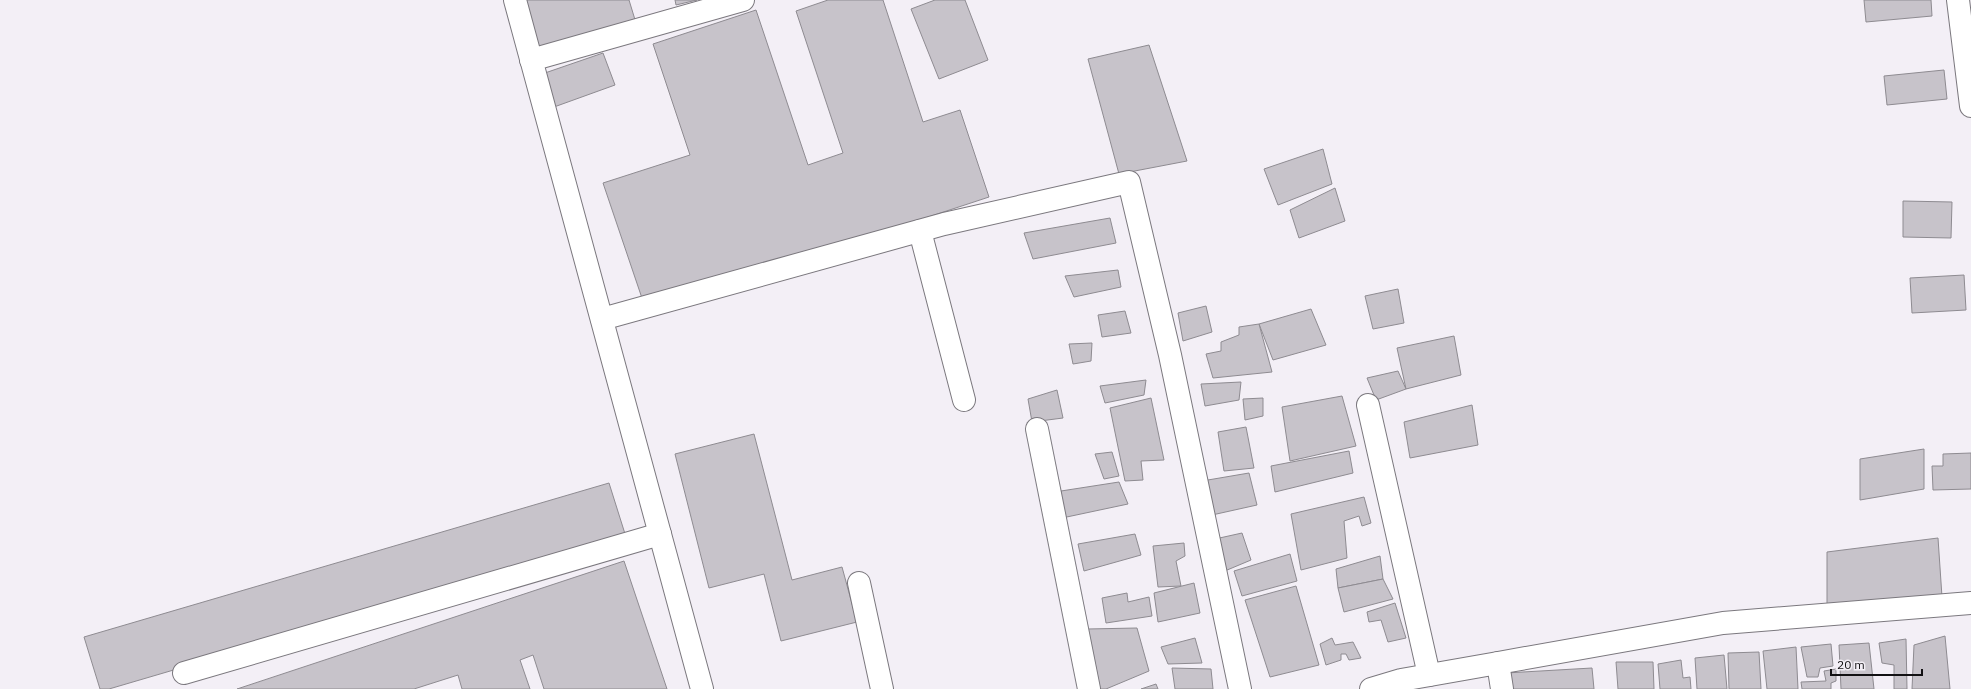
<svg xmlns="http://www.w3.org/2000/svg" width="1971" height="689" font-family="'IBM Plex Sans',sans-serif">
<style>
.building{fill:#c7c3ca;stroke:#8e8b91}
.lines{fill:none;stroke-linecap:round;stroke-linejoin:round}
.minor-casing{stroke:#7b787e;stroke-width:24}
.minor{stroke:#fff;stroke-width:22}
</style>
<rect width="100%" height="100%" fill="#f3eff6"/>
<!-- building -->
<g class="building">
<path d="M515 0H629L636 23 533 56Z"/>
<path d="M675 0H697L676 5Z"/>
<path d="M828 0H883L923 122 960 110 989 197 646 310 603 183 690 155 653 44 756 10 808 165 843 153 796 11Z"/>
<path d="M935 0H965L988 60 939 79 911 9Z"/>
<path d="M1864 0H1931L1932 16 1866 22Z"/>
<path d="M1149 45 1187 161 1119 174 1088 59Z"/>
<path d="M603 53 615 85 554 107 542 74Z"/>
<path d="M1944 70 1947 99 1887 105 1884 76Z"/>
<path d="M1323 149 1332 184 1278 205 1264 169Z"/>
<path d="M1335 188 1345 221 1299 238 1290 210Z"/>
<path d="M1903 201 1952 202 1951 238 1903 237Z"/>
<path d="M1110 218 1116 243 1033 259 1024 233Z"/>
<path d="M1118 270 1121 287 1074 297 1065 276Z"/>
<path d="M1964 275 1966 310 1912 313 1910 278Z"/>
<path d="M1398 289 1404 323 1373 329 1365 296Z"/>
<path d="M1206 306 1212 332 1183 341 1178 313Z"/>
<path d="M1311 309 1326 345 1273 360 1259 324Z"/>
<path d="M1125 311 1131 333 1102 337 1098 315Z"/>
<path d="M1259 324 1272 372 1213 378 1206 354 1221 351V342L1239 335V327Z"/>
<path d="M1454 336 1461 375 1406 389 1397 348Z"/>
<path d="M1092 343 1091 361 1073 364 1069 344Z"/>
<path d="M1398 371 1406 389 1376 400 1367 378Z"/>
<path d="M1146 380 1144 395 1105 403 1100 386Z"/>
<path d="M1241 382 1239 400 1205 406 1201 384Z"/>
<path d="M1057 390 1063 418 1032 422 1028 399Z"/>
<path d="M1342 396 1356 446 1290 461 1282 407Z"/>
<path d="M1151 398 1164 460 1141 461 1143 480 1125 481 1110 408Z"/>
<path d="M1263 398V416L1245 420 1243 399Z"/>
<path d="M1472 405 1478 445 1410 458 1404 422Z"/>
<path d="M1246 427 1254 468 1224 471 1218 432Z"/>
<path d="M754 434 792 580 842 567 857 622 781 641 764 574 709 588 675 454Z"/>
<path d="M1924 449V489L1860 500V459Z"/>
<path d="M1349 451 1353 473 1275 492 1271 466Z"/>
<path d="M1112 452 1119 476 1104 479 1095 454Z"/>
<path d="M1971 453V489L1933 490 1932 466H1943V454Z"/>
<path d="M1249 473 1257 505 1212 515 1202 481Z"/>
<path d="M1119 482 1128 504 1062 518 1061 491Z"/>
<path d="M609 483 626 537 109 689H100L84 637Z"/>
<path d="M1364 497 1371 523 1362 526 1359 516 1344 521 1347 558 1301 570 1291 514Z"/>
<path d="M1242 533 1251 560 1220 573 1215 539Z"/>
<path d="M1135 534 1141 555 1084 571 1078 544Z"/>
<path d="M1938 538 1942 597 1827 608V552Z"/>
<path d="M1184 543 1185 556 1176 561 1181 586 1158 587 1153 546Z"/>
<path d="M1290 554 1297 581 1242 596 1234 571Z"/>
<path d="M1380 556 1383 579 1338 588 1336 569Z"/>
<path d="M624 561 667 689H544L533 655 520 660 530 689H462L458 675 414 689H237Z"/>
<path d="M1383 579 1393 599 1344 612 1338 588Z"/>
<path d="M1194 583 1200 613 1158 622 1154 593Z"/>
<path d="M1296 586 1319 665 1270 677 1245 600Z"/>
<path d="M1127 593 1128 602 1149 597 1152 616 1106 623 1102 598Z"/>
<path d="M1395 603 1406 638 1388 642 1381 620 1369 622 1367 612Z"/>
<path d="M1137 628 1149 671 1106 689H1098L1087 629Z"/>
<path d="M1945 636 1950 689H1912L1914 645Z"/>
<path d="M1195 638 1202 663 1168 664 1161 647Z"/>
<path d="M1332 638 1335 645 1353 642 1361 658 1349 660 1346 654H1341V660L1326 665 1320 644Z"/>
<path d="M1906 639 1907 689H1894V665L1882 663 1879 643Z"/>
<path d="M1869 643 1874 689H1841L1839 645Z"/>
<path d="M1831 644 1833 666 1820 668 1818 677H1807L1801 647Z"/>
<path d="M1796 647 1798 689H1767L1763 651Z"/>
<path d="M1759 652 1761 689H1729L1728 653Z"/>
<path d="M1724 655 1727 689H1697L1695 658Z"/>
<path d="M1681 660 1683 678 1690 677 1691 689H1660L1658 664Z"/>
<path d="M1616 662H1653L1654 689H1618Z"/>
<path d="M1172 668 1211 669 1213 689H1175Z"/>
<path d="M1592 668 1594 689H1510L1506 673Z"/>
<path d="M1836 669V681L1831 683V689H1802L1801 682 1826 681 1824 671Z"/>
<path d="M1156 684 1158 689H1141Z"/>
</g>
<g class="lines">
<!-- minor casing -->
<g class="minor-casing">
<g id="minor">
<path d="M515 0 702 689"/>
<path d="M1958 0 1971 106"/>
<path d="M531 60 743 0"/>
<path d="M920 231 964 400"/>
<path d="M602 319 944 224 1129 182 1170 355 1240 689"/>
<path d="M1368 405 1429 675"/>
<path d="M1037 429 1089 689"/>
<path d="M859 583 882 689"/>
<path d="M1498 663 1723 623 1971 603"/>
<path d="M184 673 660 534"/>
<path d="M1371 689 1401 680 1498 663 1502 689"/>
</g>
</g>
<!-- minor -->
<use href="#minor" class="minor"/>
</g>
<!-- scale -->
<path d="M1831 669v6h91v-6" fill="none" stroke="#121113" stroke-width="2"/>
<text x="1837" y="669" font-size="12" fill="#121113" stroke="#f3eff6" stroke-width="3" paint-order="stroke">20 m</text>
</svg>
